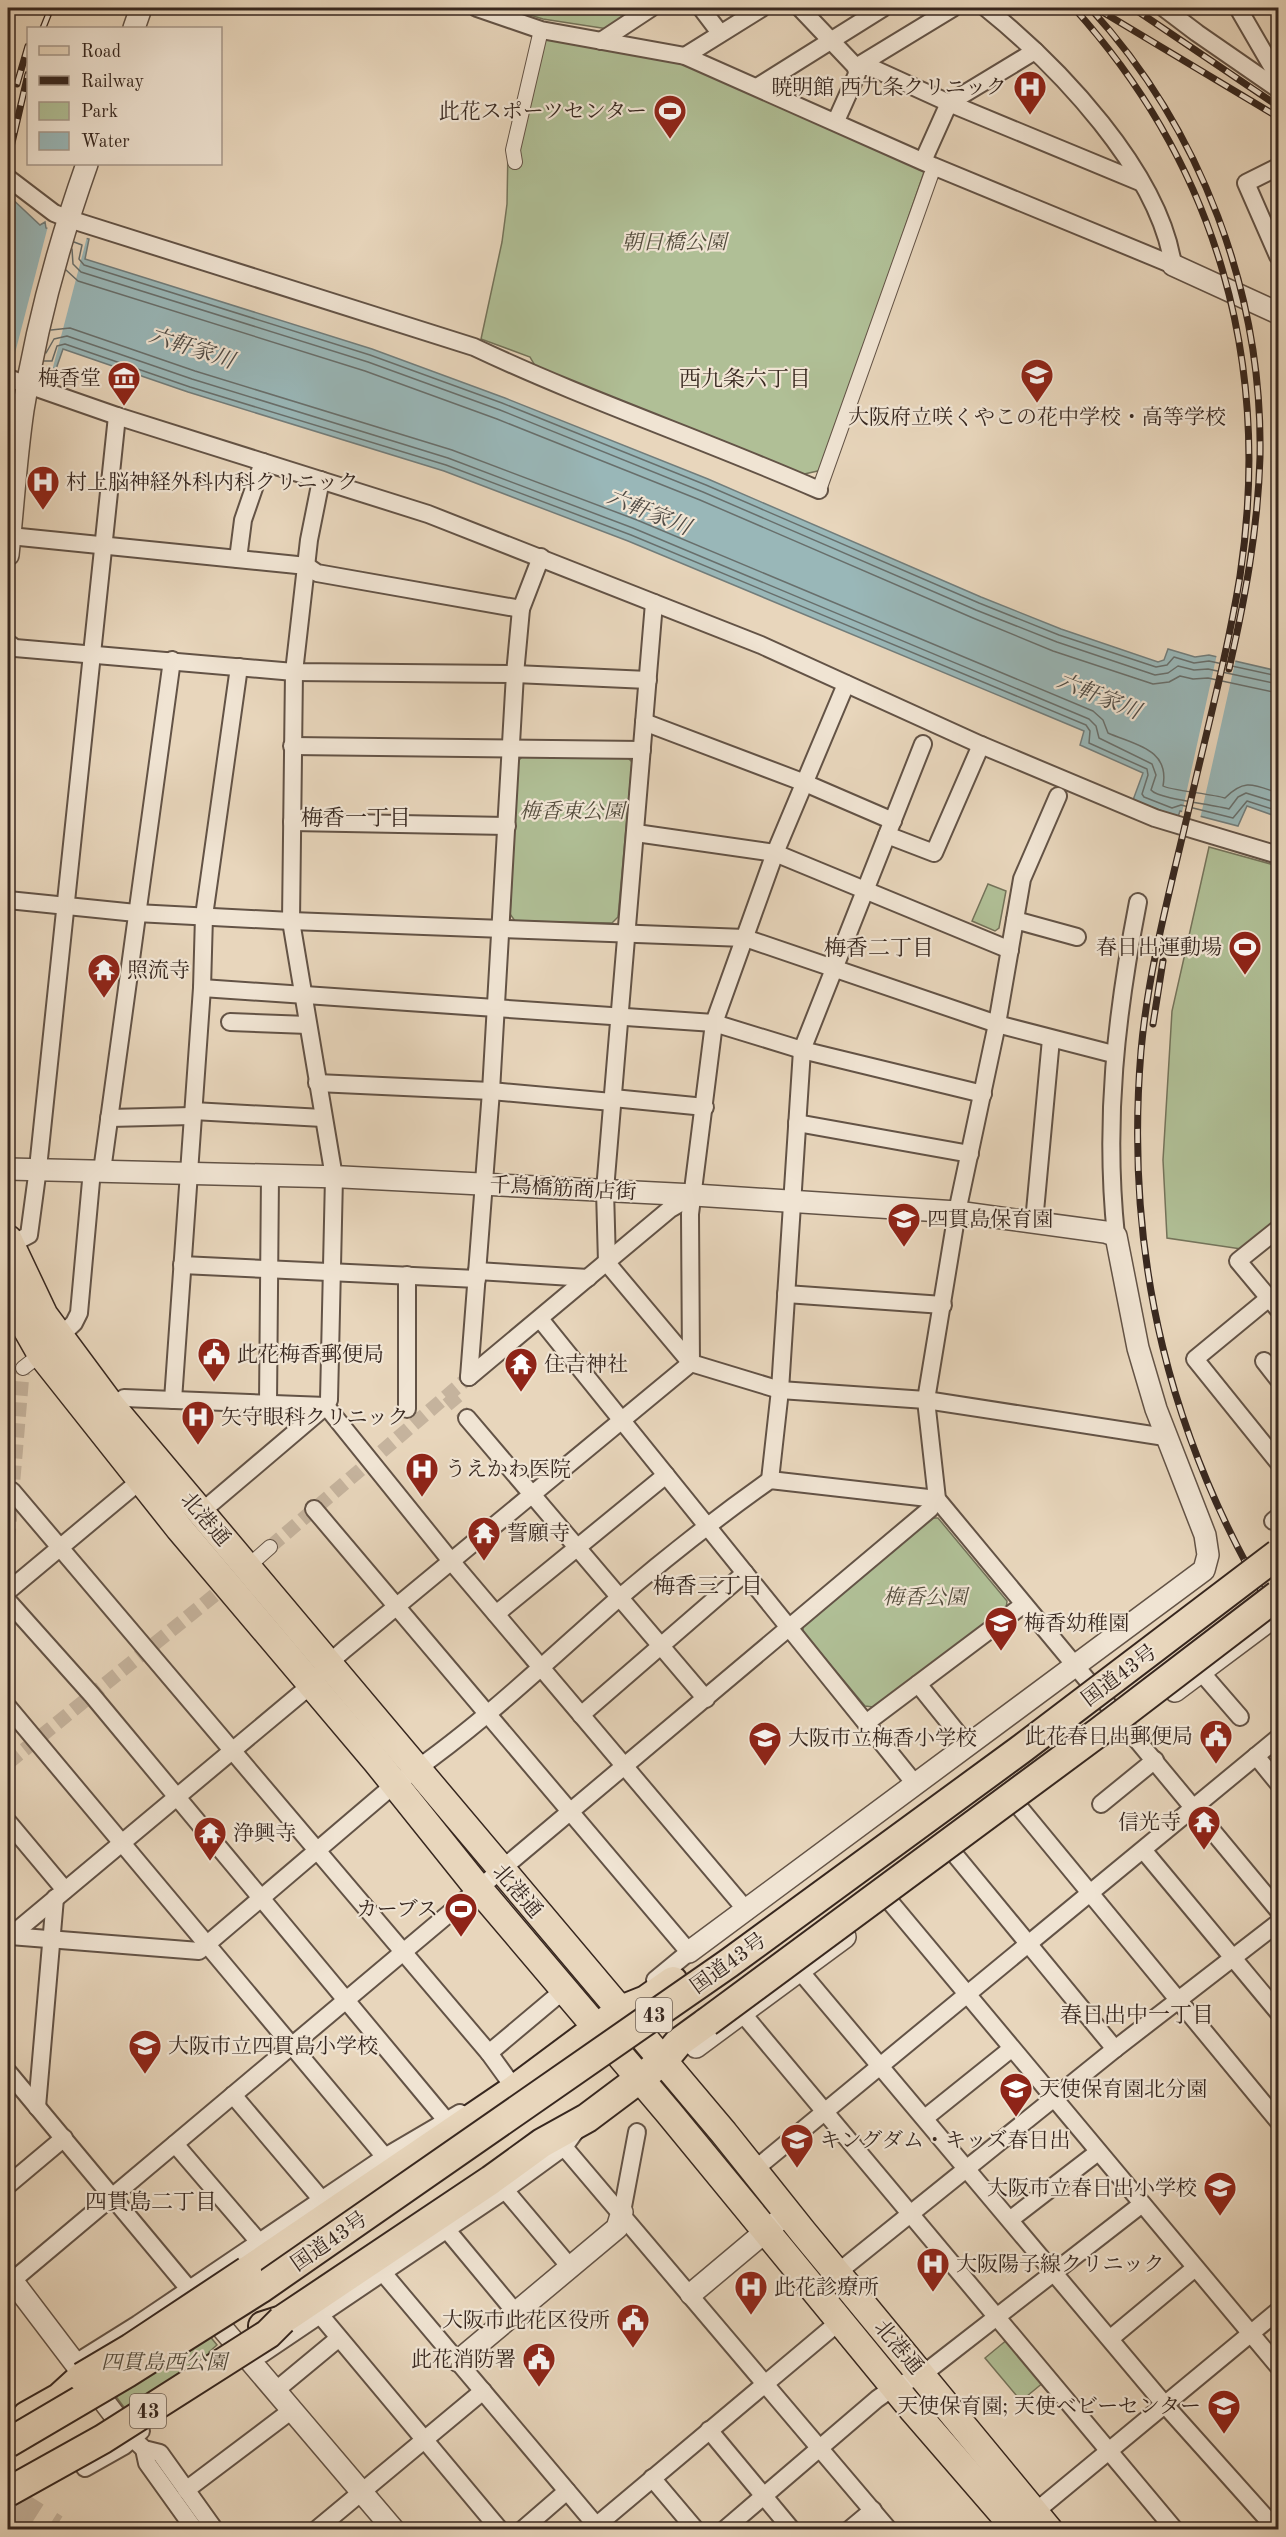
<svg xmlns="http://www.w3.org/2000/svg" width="1286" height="2537" font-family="'Old Standard TT','Noto Serif JP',serif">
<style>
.park{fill:#b0bf96;stroke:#74735a;stroke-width:1.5}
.water{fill:#99b7b8;stroke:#727d7b;stroke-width:1.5}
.pier{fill:#e8d6bc}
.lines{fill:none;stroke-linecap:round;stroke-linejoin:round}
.shore{stroke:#686f6c;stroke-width:1.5}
.pedestrian-tunnel{stroke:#c5b39d;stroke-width:14;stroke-dasharray:14 7;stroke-linecap:butt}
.motorway-tunnel{stroke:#c5b39d;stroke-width:32;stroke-dasharray:32 16;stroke-linecap:butt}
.pedestrian-casing{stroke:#635346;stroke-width:16}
.minor-casing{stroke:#635346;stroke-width:20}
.tertiary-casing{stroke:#635346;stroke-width:24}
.primary-casing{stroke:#37271f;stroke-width:30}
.trunk-casing{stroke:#37271f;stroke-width:32}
.pedestrian{stroke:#f0e4d3;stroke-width:14}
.minor{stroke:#f0e4d3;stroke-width:16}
.tertiary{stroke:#f0e4d3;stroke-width:21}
.primary{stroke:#e8d6bc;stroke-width:27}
.trunk{stroke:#e8d6bc;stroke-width:28}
.rail-casing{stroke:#37271f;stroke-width:7}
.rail{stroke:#f0e4d3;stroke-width:4.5;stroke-dasharray:14;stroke-linecap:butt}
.trunk-bridge-casing{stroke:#37271f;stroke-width:32;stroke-linecap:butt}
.trunk-bridge{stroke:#e8d6bc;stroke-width:28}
.labels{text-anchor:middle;stroke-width:4.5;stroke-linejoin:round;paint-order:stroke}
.shield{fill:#f0e4d3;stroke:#6e6055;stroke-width:1.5}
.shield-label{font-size:20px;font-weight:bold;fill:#37271f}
.poi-label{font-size:21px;fill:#37271f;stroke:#f0e4d3;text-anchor:start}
.park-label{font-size:21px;font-style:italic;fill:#554d3d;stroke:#f0e4d3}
.street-label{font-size:21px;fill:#37271f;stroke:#f0e4d3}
.water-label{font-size:22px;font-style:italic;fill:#504b45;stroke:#f0e4d3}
.neighbourhood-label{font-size:22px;fill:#37271f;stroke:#f0e4d3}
</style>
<rect width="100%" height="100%" fill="#e8d6bc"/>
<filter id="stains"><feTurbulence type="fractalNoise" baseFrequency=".00333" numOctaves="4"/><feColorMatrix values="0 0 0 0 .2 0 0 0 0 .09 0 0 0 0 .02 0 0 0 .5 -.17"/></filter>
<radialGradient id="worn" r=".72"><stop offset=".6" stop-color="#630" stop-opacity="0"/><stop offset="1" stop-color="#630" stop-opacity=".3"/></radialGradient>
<!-- park -->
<g class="park">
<path d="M507 8H641L608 29 543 19Z"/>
<path d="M537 34 681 60 925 169 822 470 800 475 723 441 537 369 530 357 481 339 502 242 507 204 508 147Z"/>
<path d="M525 754 626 756 632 762 618 917 612 923 515 921 510 914 518 761Z"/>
<path d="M1209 847 1278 866V1222L1248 1250 1167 1238 1163 1160 1172 1011Z"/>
<path d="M988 884 1006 891 999 928 995 931 972 921Z"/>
<path d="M930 1518H938L1007 1601 1006 1610 873 1707 865 1706 803 1632V1625Z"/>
<path d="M196 2319 217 2345 209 2352 223 2371 132 2418 94 2367Z"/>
<path d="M1008 2339 1044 2382 1021 2401 985 2358Z"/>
</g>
<!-- water -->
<path class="water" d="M8 195 40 225 45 222 46 228 89 239 85 259 372 349 505 398 708 479 981 597 1061 629 1158 662 1164 660 1168 649 1195 657 1209 655 1278 671V817L1247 806 1238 826 1180 811 1178 817 1133 800 1143 773 1080 745 1084 731 628 541 444 471 188 392 63 349 56 369 15 360 8 365Z"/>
<!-- pier -->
<g class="pier">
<path d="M48 226 87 237 52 371 13 361Z"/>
<path d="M1217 654 1236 658 1200 819 1181 815V817Z"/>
</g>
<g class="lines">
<!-- shore -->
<g class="shore">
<path d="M74 242 82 245 79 259 84 265 370 355 502 403 706 485 979 603 1059 635 1156 667 1167 665 1174 657 1194 663 1209 661 1278 676"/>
<path d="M72 249 73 264 81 272 368 362 500 410 703 492 976 610 1057 642 1155 675 1168 673 1178 666 1194 670 1208 669 1278 684"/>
<path d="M66 270 78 281 365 371 497 419 700 500 973 618 1053 651 1153 684 1169 682 1180 676 1193 679 1208 678 1278 693"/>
<path d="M51 330 70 328 195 371 452 450 637 520 1093 711 1103 720 1108 733C1135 745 1170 749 1163 786 1169 790 1212 794 1225 798 1245 778 1254 785 1278 793"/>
<path d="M46 353 54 339 67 336 192 379 448 458 633 528 1089 719 1096 726 1099 738 1152 764 1156 775 1151 790C1158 799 1212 804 1229 809L1238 797 1246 793 1278 803"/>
<path d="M44 361H52L57 346 65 344 190 387 446 465 631 535 1086 725 1090 731 1089 743 1147 769 1148 775 1142 794 1144 797 1172 808 1181 805 1233 818 1247 801 1278 811"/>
</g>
<!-- pedestrian-tunnel -->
<g class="pedestrian-tunnel">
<path d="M448 1395 467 1418"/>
<path d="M8 1542 23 1368"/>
<path d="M270 1547 469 1377"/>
<path d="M8 1763 227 1585"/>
</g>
<!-- motorway-tunnel -->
<path class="motorway-tunnel" d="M8 2501 54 2530"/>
<!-- pedestrian casing -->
<g class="pedestrian-casing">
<g id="pedestrian">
<path d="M515 162 513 150 541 30"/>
<path d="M819 490 931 175"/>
<path d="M23 1368 41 1354"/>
<path d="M245 1569 270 1547"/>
</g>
</g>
<!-- minor casing -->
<g class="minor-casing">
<g id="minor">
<path d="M477 8 541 30 685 56 933 166 1173 265"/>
<path d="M701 8 720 33"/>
<path d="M800 8 856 67H870L949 103 1140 182"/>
<path d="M986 8C1058 66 1159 171 1173 265"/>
<path d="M1164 8 1197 33 1278 89"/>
<path d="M1238 8 1278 77"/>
<path d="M601 41 651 8"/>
<path d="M685 56 762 8"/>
<path d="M757 87 883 8"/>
<path d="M836 121 857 74 856 67 953 8"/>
<path d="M923 161 949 103 1035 51"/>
<path d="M1278 167 1246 183 1278 256"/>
<path d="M8 178 54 213 69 219 474 347C586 400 705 440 819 490"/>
<path d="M8 378 117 416 428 514 761 645 981 745 1155 818 1278 855"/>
<path d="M10 536 307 566 317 573 521 609"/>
<path d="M238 559 243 520 263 462"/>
<path d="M654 603 605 1190 607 1263 691 1363 780 1390 926 1400 1165 1437"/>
<path d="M8 643 15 648 294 672 515 674 648 680"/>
<path d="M644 722 805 783 893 821"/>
<path d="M292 746 642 750"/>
<path d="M1058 796 1022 879 997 1024 957 1212 926 1400 937 1499 1278 1910"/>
<path d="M292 822 507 826"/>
<path d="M636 833 775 853 1010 950"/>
<path d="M887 835 934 853 981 745"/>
<path d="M8 900 136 913 291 921 745 938 997 1024 1113 1054"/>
<path d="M1015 920 1077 937"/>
<path d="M202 988 714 1023 802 1050 983 1094"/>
<path d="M230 1022 308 1025"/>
<path d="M317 1083 491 1091 612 1102"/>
<path d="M613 1098 705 1107"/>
<path d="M193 1111 323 1118"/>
<path d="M109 1118 192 1116"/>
<path d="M797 1123 970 1154"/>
<path d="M102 1171 172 660"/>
<path d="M1034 1222 1051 1039"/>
<path d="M1278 1229 1238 1261 1278 1309"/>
<path d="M1116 1236C1104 1121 1116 1015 1138 902"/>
<path d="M10 1245 29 1235 38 1168 117 416"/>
<path d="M182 1265 477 1279"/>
<path d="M477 1271 588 1278"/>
<path d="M786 1294 943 1305"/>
<path d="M1269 1298 1195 1359 1278 1462"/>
<path d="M540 1319 916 1785"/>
<path d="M54 1342 74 1323 79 1313 92 1170"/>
<path d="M1264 1361 1278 1379"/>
<path d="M691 1363 690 1214 714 1023 775 853 846 684"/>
<path d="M469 1377 491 1091 515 674 521 609 541 557"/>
<path d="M469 1377 670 1209 694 1195"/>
<path d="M173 1400 202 988 204 916 239 667"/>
<path d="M268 1404 270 1175"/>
<path d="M326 1406 451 1561 747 1911"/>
<path d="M113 1408 124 1398 326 1406"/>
<path d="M407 1409V1275"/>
<path d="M467 1418 706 1699"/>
<path d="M770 1480 780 1390 802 1050 923 744"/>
<path d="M12 1491 489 2053 515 2089 509 2092"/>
<path d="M314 1509 689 1952 655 1980"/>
<path d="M200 1513 326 1406 329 1400 334 1177 291 921 294 672 309 540 321 480"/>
<path d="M1273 1521 1278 1517"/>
<path d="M8 1591 141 1480"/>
<path d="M8 1601 92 1695 445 2119"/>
<path d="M496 1614 666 1475"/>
<path d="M1201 1672 1240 1717"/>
<path d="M918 1684 968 1746"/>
<path d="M8 1707 385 2157"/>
<path d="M581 1715 745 1573"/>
<path d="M866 1723 1023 1605"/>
<path d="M1256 1756 1278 1783"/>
<path d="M1101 1804 1155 1760"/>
<path d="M1020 1808 1278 2121"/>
<path d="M8 1822 65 1890"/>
<path d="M1144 1851 1278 2012"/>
<path d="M956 1856 1115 2049"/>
<path d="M891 1903 1278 2366"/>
<path d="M10 1936 199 1951 395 1784C473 1732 542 1666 612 1604 663 1560 715 1519 770 1480L937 1499"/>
<path d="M8 1938 311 1685 329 1663 345 1649 691 1363"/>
<path d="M800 1971 1165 2405 1277 2530"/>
<path d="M743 2014 1175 2530"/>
<path d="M489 2053 564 1990"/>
<path d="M8 2072 189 2289"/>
<path d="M233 2095 322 2200"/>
<path d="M37 2107 55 1898"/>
<path d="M925 2118 1011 2049"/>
<path d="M175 2144 259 2242"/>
<path d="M564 2147 889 2530"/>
<path d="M754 2170 1278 1738"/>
<path d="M8 2185 64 2138"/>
<path d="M505 2190 570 2267"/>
<path d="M622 2212 637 2132"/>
<path d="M1011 2219 1098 2152"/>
<path d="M447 2230 516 2313"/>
<path d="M837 2273 1115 2049 1278 1923"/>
<path d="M384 2274 600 2530"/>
<path d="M12 2281 930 1509 937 1499"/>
<path d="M321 2316 500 2530"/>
<path d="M1111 2338 1195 2268"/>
<path d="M262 2354 505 2190 564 2147 575 2132"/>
<path d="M74 2364 138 2324 385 2157 460 2113"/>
<path d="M275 2391 339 2338"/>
<path d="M709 2430 792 2530"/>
<path d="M131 2437 144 2449 160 2453 215 2530"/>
<path d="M144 2449 147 2463 195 2530"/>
<path d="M85 2468 124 2446 141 2431"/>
<path d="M652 2478 696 2530"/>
<path d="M186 2490 292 2410"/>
<path d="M1029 2517 1278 2311"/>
<path d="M596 2526 840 2321"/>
<path d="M316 2530 483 2391"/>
<path d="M522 2530 567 2491"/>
<path d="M724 2530 877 2399 894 2387 922 2375 1142 2204"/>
<path d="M849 2530 873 2510"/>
</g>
</g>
<!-- tertiary casing -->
<g class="tertiary-casing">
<g id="tertiary">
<path d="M134 28 141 8"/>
<path d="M1173 265 1278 313"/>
<path d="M8 555C13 507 16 458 23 410 36 327 59 243 87 164"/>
<path d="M8 1169 343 1177 694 1195 957 1212 1105 1232 1116 1236 1138 1348 1156 1409 1205 1535 1208 1555 1204 1570 689 1952"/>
<path d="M1175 1691 1278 1614"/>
<path d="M696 2047 845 1937"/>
<path d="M8 2275 131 2437"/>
<path d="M189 2289 394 2530"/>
<path d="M691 2294 778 2221"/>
<path d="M458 2361 617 2228 622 2212"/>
</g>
</g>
<!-- primary casing -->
<g class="primary-casing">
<g id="primary">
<path d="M8 1239 44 1315 113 1408 724 2133 803 2232 1049 2530"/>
<path d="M8 1296 41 1354 179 1528 377 1762 478 1888 669 2113 913 2410 1017 2530"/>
</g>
</g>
<!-- trunk casing -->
<g class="trunk-casing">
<g id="trunk">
<path d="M247 2271 515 2089 621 2010 646 2000 673 1981"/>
<path d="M263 2326 282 2320 491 2180 542 2143 587 2118 663 2061 678 2043 707 2022"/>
<path d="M27 2416 59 2398 82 2377"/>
</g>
</g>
<!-- pedestrian -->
<use href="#pedestrian" class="pedestrian"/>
<!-- minor -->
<use href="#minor" class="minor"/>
<!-- tertiary -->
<use href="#tertiary" class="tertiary"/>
<!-- primary -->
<use href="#primary" class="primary"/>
<!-- trunk -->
<use href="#trunk" class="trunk"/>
<!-- rail casing -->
<g class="rail-casing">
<g id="rail">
<path d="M1074 8C1218 168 1272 363 1240 576 1227 656 1205 737 1187 817 1169 894 1148 972 1141 1051 1124 1258 1170 1443 1278 1619"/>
<path d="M1090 8C1201 129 1263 293 1260 457 1258 529 1245 599 1229 669"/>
<path d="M1096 8 1278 117"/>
<path d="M1133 8 1278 106"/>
<path d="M43 28 51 8"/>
<path d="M17 84 28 46"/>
<path d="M8 160 28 74"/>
<path d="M1153 1024 1163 961"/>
</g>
</g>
<!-- rail -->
<use href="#rail" class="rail"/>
<!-- trunk-bridge casing -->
<g class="trunk-bridge-casing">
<g id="trunk-bridge">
<path d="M707 2022 1099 1732 1278 1595"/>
<path d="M82 2377 131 2348 247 2271"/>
<path d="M8 2443 127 2373 260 2289 729 1963 1020 1750 1278 1554"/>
<path d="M8 2492 103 2439 268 2334 282 2320"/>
</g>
</g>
<!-- trunk-bridge -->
<use href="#trunk-bridge" class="trunk-bridge"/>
</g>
<!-- icons -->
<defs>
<g id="hospital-pin" transform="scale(1.725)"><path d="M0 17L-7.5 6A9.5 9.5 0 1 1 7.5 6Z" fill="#8f2418" stroke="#f0e4d3"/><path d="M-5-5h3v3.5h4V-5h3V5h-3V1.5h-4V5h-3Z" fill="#fff"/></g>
<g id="stadium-pin" transform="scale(1.725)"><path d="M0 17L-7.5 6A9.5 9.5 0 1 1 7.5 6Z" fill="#8f2418" stroke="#f0e4d3"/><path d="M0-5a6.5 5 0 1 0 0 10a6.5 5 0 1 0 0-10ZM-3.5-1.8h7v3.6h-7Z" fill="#fff"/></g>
<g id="school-pin" transform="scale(1.725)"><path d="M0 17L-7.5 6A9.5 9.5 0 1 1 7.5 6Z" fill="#8f2418" stroke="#f0e4d3"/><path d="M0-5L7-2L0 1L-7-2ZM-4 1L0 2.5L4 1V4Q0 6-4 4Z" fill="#fff"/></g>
<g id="museum-pin" transform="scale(1.725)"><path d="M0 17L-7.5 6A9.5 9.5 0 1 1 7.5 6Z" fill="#8f2418" stroke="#f0e4d3"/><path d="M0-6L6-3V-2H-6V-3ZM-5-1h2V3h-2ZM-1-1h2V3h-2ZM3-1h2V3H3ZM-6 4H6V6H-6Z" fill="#fff"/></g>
<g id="temple-pin" transform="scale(1.725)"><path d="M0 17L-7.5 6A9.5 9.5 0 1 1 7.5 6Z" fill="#8f2418" stroke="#f0e4d3"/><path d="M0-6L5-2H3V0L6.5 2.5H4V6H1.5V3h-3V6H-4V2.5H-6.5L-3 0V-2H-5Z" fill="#fff"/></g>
<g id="civic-pin" transform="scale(1.725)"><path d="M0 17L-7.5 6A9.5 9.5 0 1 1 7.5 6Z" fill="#8f2418" stroke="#f0e4d3"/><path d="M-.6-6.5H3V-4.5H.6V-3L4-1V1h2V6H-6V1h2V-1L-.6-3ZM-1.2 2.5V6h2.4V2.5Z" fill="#fff"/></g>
</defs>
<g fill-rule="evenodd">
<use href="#hospital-pin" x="1030" y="87"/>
<use href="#stadium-pin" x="670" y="111"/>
<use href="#school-pin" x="1037" y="375"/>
<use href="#museum-pin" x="124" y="378"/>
<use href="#hospital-pin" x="43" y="482"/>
<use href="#stadium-pin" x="1245" y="947"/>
<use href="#temple-pin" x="104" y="970"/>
<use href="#school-pin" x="904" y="1219"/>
<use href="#civic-pin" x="214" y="1354"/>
<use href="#temple-pin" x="521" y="1364"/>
<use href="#hospital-pin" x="198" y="1417"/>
<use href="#hospital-pin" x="422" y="1469"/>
<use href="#temple-pin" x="484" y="1533"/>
<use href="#school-pin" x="1001" y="1623"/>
<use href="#civic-pin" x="1216" y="1736"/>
<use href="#school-pin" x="765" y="1738"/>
<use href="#temple-pin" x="1204" y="1822"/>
<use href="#temple-pin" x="210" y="1833"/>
<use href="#stadium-pin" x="461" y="1909"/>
<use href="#school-pin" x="145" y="2046"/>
<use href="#school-pin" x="1016" y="2089"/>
<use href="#school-pin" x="797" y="2140"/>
<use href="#school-pin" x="1220" y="2188"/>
<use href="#hospital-pin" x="933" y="2264"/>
<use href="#hospital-pin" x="751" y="2287"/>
<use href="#civic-pin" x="633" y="2320"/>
<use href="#civic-pin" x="539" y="2359"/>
<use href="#school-pin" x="1224" y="2406"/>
</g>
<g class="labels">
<!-- shield labels -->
<g class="shield">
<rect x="636" y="1998" width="36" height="34" rx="4.5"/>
<rect x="130" y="2394" width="36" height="34" rx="4.5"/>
</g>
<g class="shield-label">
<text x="654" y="2022">43</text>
<text x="148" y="2418">43</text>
</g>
<!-- poi labels -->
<g class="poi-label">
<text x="1007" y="94" text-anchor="end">暁明館 西九条クリニック</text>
<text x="647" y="118" text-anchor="end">此花スポーツセンター</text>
<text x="101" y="385" text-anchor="end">梅香堂</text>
<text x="1037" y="424" text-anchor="middle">大阪府立咲くやこの花中学校・高等学校</text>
<text x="66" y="489">村上脳神経外科内科クリニック</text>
<text x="1222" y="954" text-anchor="end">春日出運動場</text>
<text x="127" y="977">照流寺</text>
<text x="927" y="1226">四貫島保育園</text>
<text x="237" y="1361">此花梅香郵便局</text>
<text x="544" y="1371">住吉神社</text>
<text x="221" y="1424">矢守眼科クリニック</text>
<text x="445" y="1476">うえかわ医院</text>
<text x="507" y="1540">誓願寺</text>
<text x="1024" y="1630">梅香幼稚園</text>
<text x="1193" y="1743" text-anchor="end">此花春日出郵便局</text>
<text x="788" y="1745">大阪市立梅香小学校</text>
<text x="1181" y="1829" text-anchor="end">信光寺</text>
<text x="233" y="1840">浄興寺</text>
<text x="438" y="1916" text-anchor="end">カーブス</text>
<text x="168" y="2053">大阪市立四貫島小学校</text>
<text x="1039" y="2096">天使保育園北分園</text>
<text x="820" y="2147">キングダム・キッズ春日出</text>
<text x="1197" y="2195" text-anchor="end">大阪市立春日出小学校</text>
<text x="956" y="2271">大阪陽子線クリニック</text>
<text x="774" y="2294">此花診療所</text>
<text x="610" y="2327" text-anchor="end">大阪市此花区役所</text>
<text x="516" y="2366" text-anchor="end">此花消防署</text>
<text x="1201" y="2413" text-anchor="end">天使保育園; 天使ベビーセンター</text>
</g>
<!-- park labels -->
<g class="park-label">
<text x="674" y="249">朝日橋公園</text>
<text x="572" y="818">梅香東公園</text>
<text x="925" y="1604">梅香公園</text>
<text x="164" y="2369">四貫島西公園</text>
</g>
<!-- street labels -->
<g class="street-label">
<text transform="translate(563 1188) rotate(3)" y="7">千鳥橋筋商店街</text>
<text transform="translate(206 1519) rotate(49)" y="7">北港通</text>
<text transform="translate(1119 1675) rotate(-37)" y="7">国道43号</text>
<text transform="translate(518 1891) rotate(49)" y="7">北港通</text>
<text transform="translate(728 1963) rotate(-36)" y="7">国道43号</text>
<text transform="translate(329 2241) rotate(-35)" y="7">国道43号</text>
<text transform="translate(899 2347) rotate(50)" y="7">北港通</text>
</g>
<!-- water labels -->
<g class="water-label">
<text transform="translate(192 347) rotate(18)" y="8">六軒家川</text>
<text transform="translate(649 511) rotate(22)" y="8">六軒家川</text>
<text transform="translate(1099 695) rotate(22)" y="8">六軒家川</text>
</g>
<!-- neighbourhood labels -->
<g class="neighbourhood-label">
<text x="745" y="386">西九条六丁目</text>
<text x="356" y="825">梅香一丁目</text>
<text x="879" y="955">梅香二丁目</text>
<text x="708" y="1593">梅香三丁目</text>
<text x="1137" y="2022">春日出中一丁目</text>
<text x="151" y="2209">四貫島二丁目</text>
</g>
</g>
<!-- margin -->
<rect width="1286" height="2537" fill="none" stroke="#e8d6bc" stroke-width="30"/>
<rect x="9" y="9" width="1268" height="2519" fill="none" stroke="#37271f" stroke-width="3"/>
<rect x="15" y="15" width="1256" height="2507" fill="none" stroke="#37271f" stroke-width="1.5"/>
<!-- legend -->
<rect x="27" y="27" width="195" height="138" fill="#f0e4d3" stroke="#a6988b" stroke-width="1.5"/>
<rect x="39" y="46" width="30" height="9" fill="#e8d6bc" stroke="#a6988b" stroke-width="1.5"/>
<text x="81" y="57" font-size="18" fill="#37271f">Road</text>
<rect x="39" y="76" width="30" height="9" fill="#37271f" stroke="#a6988b" stroke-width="1.5"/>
<text x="81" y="87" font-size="18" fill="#37271f">Railway</text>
<rect x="39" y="102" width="30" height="18" fill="#b0bf96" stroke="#a6988b" stroke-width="1.5"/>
<text x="81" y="117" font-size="18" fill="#37271f">Park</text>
<rect x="39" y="132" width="30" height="18" fill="#99b7b8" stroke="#a6988b" stroke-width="1.5"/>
<text x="81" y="147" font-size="18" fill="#37271f">Water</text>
<rect width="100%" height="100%" filter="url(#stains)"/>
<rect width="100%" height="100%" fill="url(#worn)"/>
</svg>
